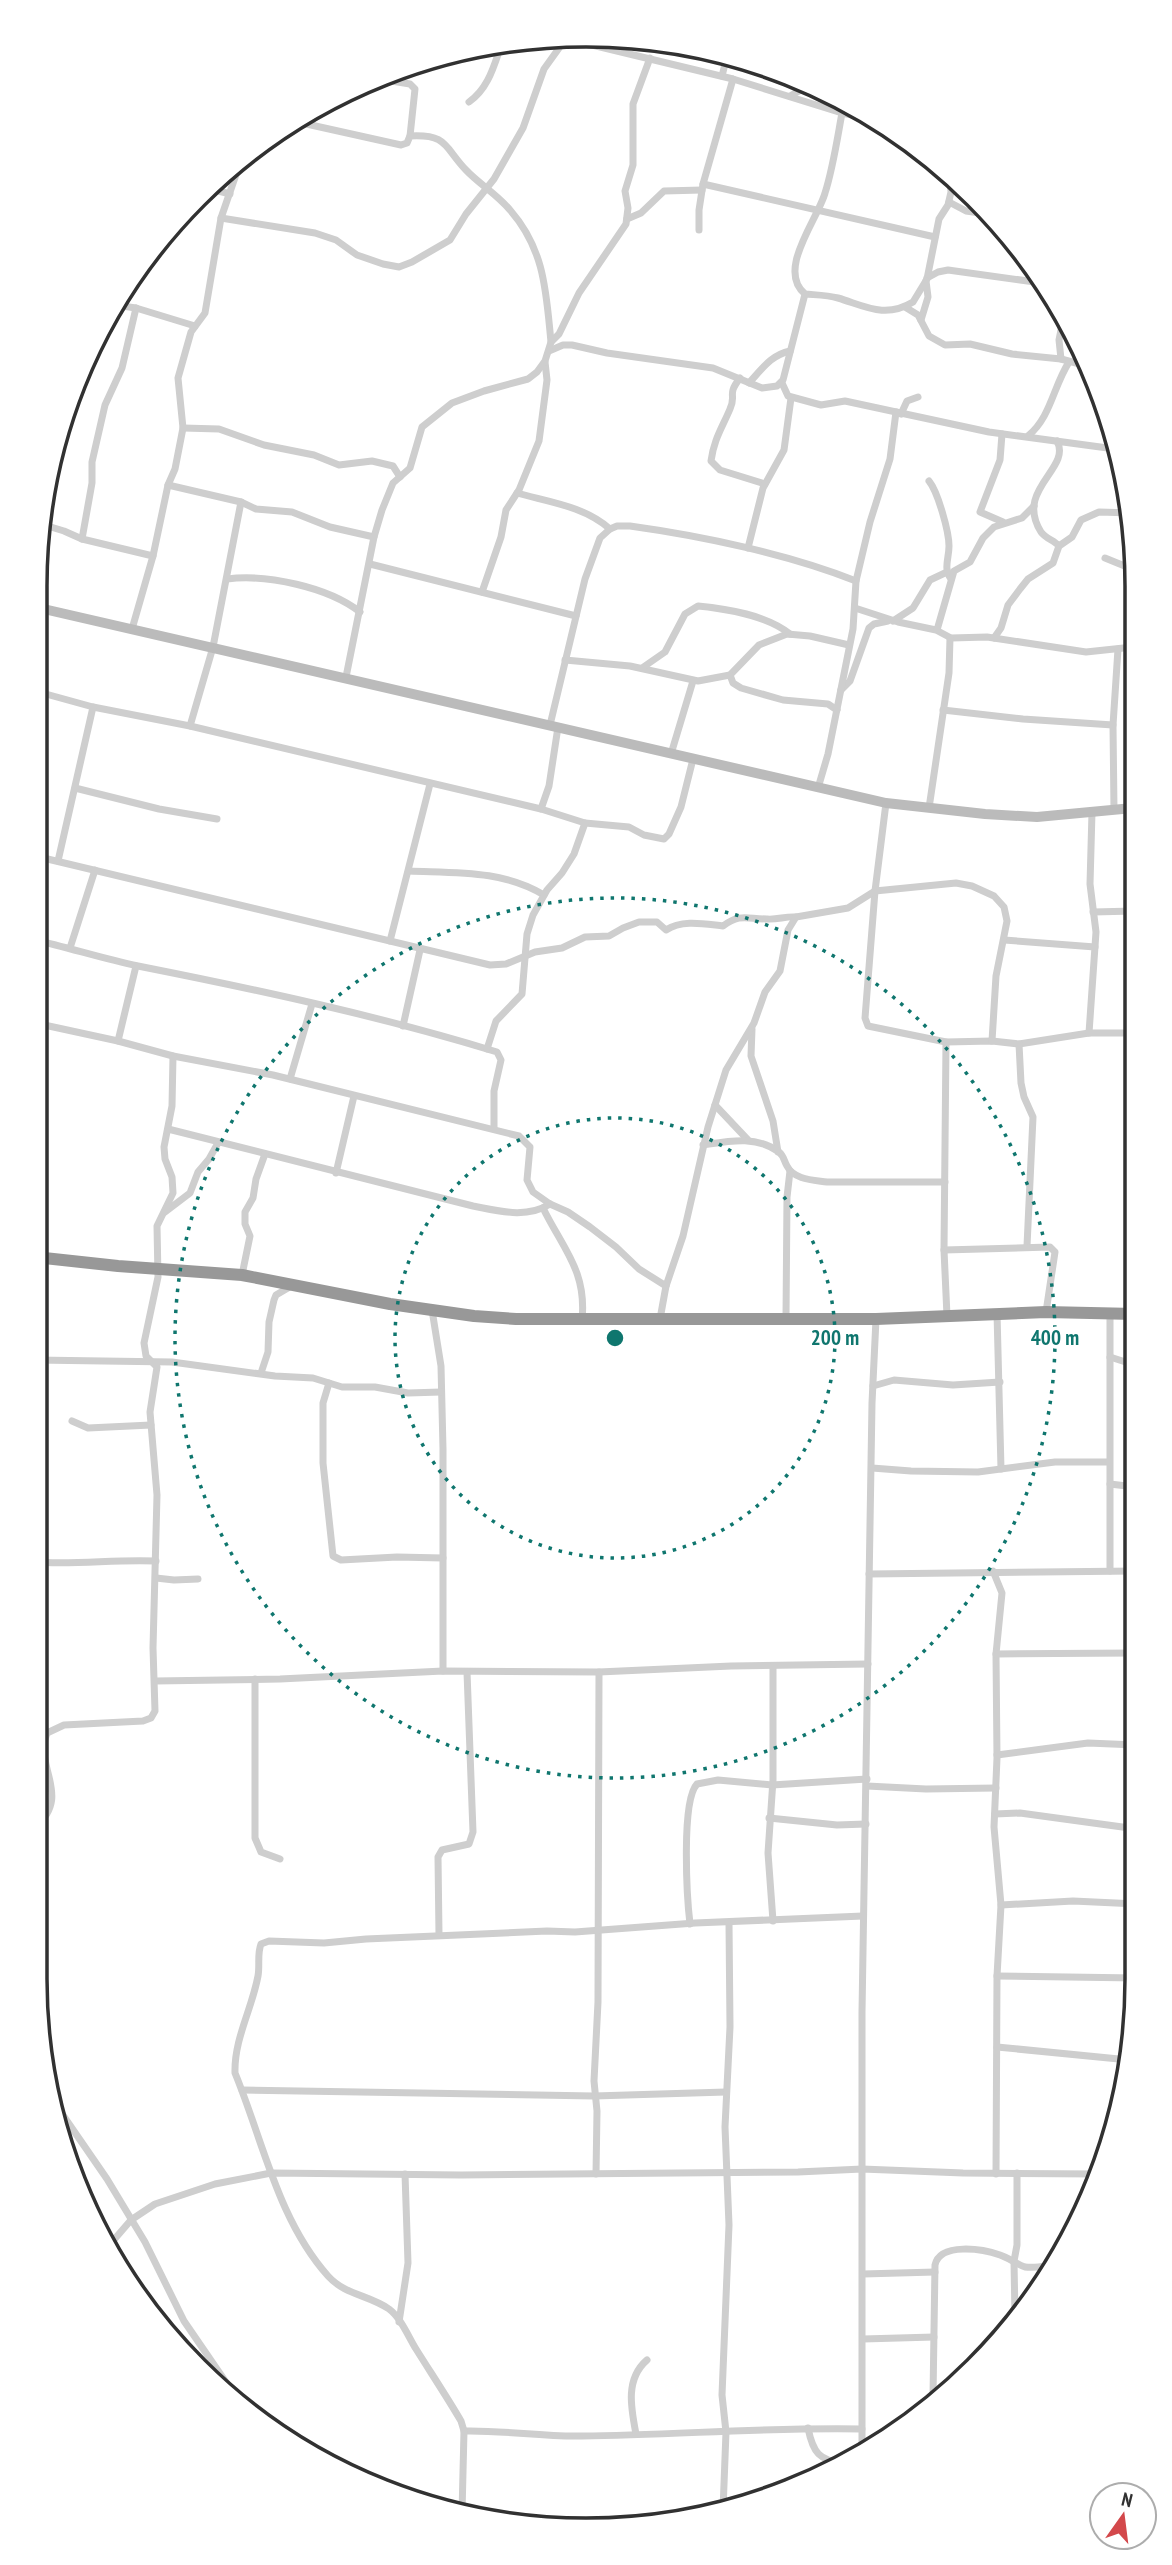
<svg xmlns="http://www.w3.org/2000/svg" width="1172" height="2565" font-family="'PT Sans Narrow',sans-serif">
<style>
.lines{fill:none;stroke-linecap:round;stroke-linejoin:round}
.street{stroke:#cecece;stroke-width:7}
.secondary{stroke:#bbb;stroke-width:10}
.highway{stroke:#989898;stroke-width:12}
.ring{fill:none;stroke:#0f766e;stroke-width:3.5;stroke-dasharray:3.5 7}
.rim{fill:none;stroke:#313131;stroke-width:3.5}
.centre{fill:#0f766e;stroke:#fff;stroke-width:3.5}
.ring-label{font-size:21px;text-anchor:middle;font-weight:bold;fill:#0f766e;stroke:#fff;stroke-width:7;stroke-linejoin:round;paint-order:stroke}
</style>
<rect width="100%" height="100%" fill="#fff"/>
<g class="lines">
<!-- street -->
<g class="street">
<path d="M563 38 733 79 842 113 867 118"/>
<path d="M722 76 727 56"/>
<path d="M373 78 410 84 415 89 410 136"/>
<path d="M790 96 810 85"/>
<path d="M469 102C489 88 494 65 502 43"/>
<path d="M842 113C837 140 833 168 825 193 818 219 776 270 805 294 816 295 827 295 838 298 865 306 885 319 913 302L927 279 939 219 948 205 951 192 950 178"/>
<path d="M293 121 401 145 407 143 410 136C448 134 444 147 466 170 479 184 497 194 510 210 545 250 546 292 551 342"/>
<path d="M703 184 935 237"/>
<path d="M207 188 230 194"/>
<path d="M949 202 966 211 987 214"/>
<path d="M221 218 315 233 336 240 357 255 383 264 399 267 412 262 450 240 466 214 494 179 523 128 544 69 567 37"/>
<path d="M627 219 641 213 664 191 702 190"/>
<path d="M699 230V210L703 184 733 79"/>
<path d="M927 278 938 272 948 270 1042 283"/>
<path d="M115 305 136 308 195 326"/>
<path d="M905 307 918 315 929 336 945 345 970 344 1012 354 1061 359 1091 367"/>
<path d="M921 320 928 297 926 281"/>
<path d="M549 351 563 345H572L607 353 713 368 762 388 777 386 783 380 805 294"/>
<path d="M1061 359 1059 340 1063 320"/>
<path d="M740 378C726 396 737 394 730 409 722 428 714 439 711 461L720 470 765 484"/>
<path d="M749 383C762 369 771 355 790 351"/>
<path d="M782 383 788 396 821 405 845 401 989 432 1115 449"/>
<path d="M901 414 907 401 918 397"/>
<path d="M183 428 219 429 264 445 314 455 339 465 372 461 393 466 400 477"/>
<path d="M1002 434 1000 460 980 512 1003 522"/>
<path d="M1028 436C1051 417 1053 387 1069 362"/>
<path d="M1057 441C1072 469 1014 489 1041 532 1046 539 1054 540 1059 546"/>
<path d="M929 481C938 492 949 532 949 546 949 559 943 568 951 579"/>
<path d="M168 485 241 502 256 509 292 512 330 527 374 537"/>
<path d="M517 493C549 502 584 506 610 529"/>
<path d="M41 524 64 531 82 539 153 556"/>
<path d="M82 539 92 483V462L105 405 122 368 136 308"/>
<path d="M748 548 763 488 784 450 791 398"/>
<path d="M1105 558 1132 569"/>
<path d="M370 564 576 616"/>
<path d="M227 579C267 574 328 587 360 612"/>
<path d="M482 592 501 537 506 510 519 490 539 441 547 380 545 362"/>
<path d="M855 608 898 622 936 630 951 638 987 637 1086 652 1133 647"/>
<path d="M893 621 913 608 930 580 947 572"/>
<path d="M132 629 153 556 168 485 175 469 183 428 178 378 191 332 205 313 221 218 241 160"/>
<path d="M937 630 954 571 970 562 983 538 994 527 1022 518 1034 506"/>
<path d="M994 638 1001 628 1008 605 1020 589 1028 579 1053 563 1059 546 1072 537 1081 520 1099 512 1132 513"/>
<path d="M565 660 630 666 698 681 730 675 759 645 787 634 810 636 849 645"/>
<path d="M642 668 665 652 685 614 698 606C728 609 766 615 790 634"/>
<path d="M730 675 733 683 741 688 783 700 828 704 837 710"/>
<path d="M346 677 374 537 382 510 393 483 410 468 422 427 452 403 484 391 528 379 537 372 545 361 551 342 559 334 579 293 626 224 628 208 625 191 633 165V104L650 58"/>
<path d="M841 690 850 681 869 628 874 624 888 621"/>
<path d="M35 691 93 707 190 726 541 809 585 823 629 827 644 835 664 839 669 834 681 807 693 759"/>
<path d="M943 710 1023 719 1113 725"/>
<path d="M550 725 585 579 600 538 610 529 617 526H630C702 536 788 554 856 581"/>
<path d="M190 726 213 647 241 502"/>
<path d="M671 754 693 681"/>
<path d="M75 788 159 809 217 819"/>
<path d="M818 788 828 754 853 629 856 581 870 522 890 459 896 412"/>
<path d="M886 803 875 891 865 1018 868 1026 946 1042 992 1041 1019 1044 1089 1033H1134"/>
<path d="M929 808 949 673 950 638"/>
<path d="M541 809 549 786 558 727"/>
<path d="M1114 810 1113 725 1118 649"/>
<path d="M35 856 490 965 506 964 535 952 562 948 585 937 609 936 623 928 639 922H657L666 930C682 919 705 924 723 926 740 913 747 919 767 919 777 920 786 916 796 917"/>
<path d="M58 861 93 707"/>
<path d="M409 871C456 873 503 870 544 895"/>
<path d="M1093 912 1134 911"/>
<path d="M35 940C70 948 104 959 138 966 259 990 380 1016 497 1052L501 1060 494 1091V1129"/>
<path d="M1004 940 1095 947"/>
<path d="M390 941 430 784"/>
<path d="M70 948 95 870"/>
<path d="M35 1023 118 1041 173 1056 273 1075 519 1136 530 1147 527 1180 533 1192 550 1204 568 1212 590 1227 616 1247 639 1269 666 1286"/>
<path d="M403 1026 420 950"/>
<path d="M752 1029 751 1056 773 1121 778 1152"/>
<path d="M1089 1033 1096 932 1090 884 1092 812"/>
<path d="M118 1041 136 966"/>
<path d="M946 1042 944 1250 947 1316"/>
<path d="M1019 1044 1021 1083 1024 1097 1033 1117 1027 1246"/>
<path d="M487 1049 496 1021 522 994 527 934 533 915 547 890 562 873 574 854 585 823"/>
<path d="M290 1079 312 1004"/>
<path d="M715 1105 748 1140"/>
<path d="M168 1129 473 1206C499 1211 526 1219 550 1204"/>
<path d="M703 1145C729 1141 756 1135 779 1152 784 1156 784 1161 787 1166 794 1180 814 1180 827 1182H945"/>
<path d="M336 1173 354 1096"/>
<path d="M543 1208C563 1249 587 1271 582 1320"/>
<path d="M165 1212 190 1193 198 1172 209 1159 218 1143"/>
<path d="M944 1250 1050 1247 1055 1252 1046 1312"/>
<path d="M242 1275 250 1236 245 1224V1212L253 1198 256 1179 265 1154"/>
<path d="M432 1310 441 1366 443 1449V1671"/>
<path d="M997 1313 1001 1469"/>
<path d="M1110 1313V1571"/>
<path d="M786 1318 787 1197 790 1171"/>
<path d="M660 1319 666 1286 683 1236 708 1127 726 1070 754 1023 765 992 780 971 788 930 796 917 848 908 875 891 956 883 972 886 994 896 1004 907 1007 921 996 976 992 1041"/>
<path d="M1110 1357 1135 1365"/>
<path d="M35 1360 172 1362 275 1376 313 1378 342 1387H375L408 1393 441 1392"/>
<path d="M261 1373 268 1352 269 1322 274 1300 276 1295 293 1285"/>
<path d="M329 1383 323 1403V1463L333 1556 341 1560 397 1557 443 1558"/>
<path d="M873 1386 894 1380 953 1385 1000 1382"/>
<path d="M72 1421 88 1428 151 1425"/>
<path d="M872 1468 911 1471 978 1472 1055 1462H1109"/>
<path d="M1110 1484 1135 1487"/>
<path d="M35 1562C76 1565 116 1559 156 1561"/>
<path d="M993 1571 1002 1593 996 1654 997 1758 994 1827 1001 1905 997 1976 996 2174"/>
<path d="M869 1574 1136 1571"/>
<path d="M156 1578 174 1580 198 1579"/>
<path d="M996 1654 1136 1653"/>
<path d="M255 1679V1838L261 1852 280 1859"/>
<path d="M155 1681 280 1679 443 1671 599 1672 731 1666 868 1664"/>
<path d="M997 1755 1088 1743 1136 1745"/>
<path d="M867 1786 926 1789 996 1788"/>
<path d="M995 1814 1020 1813 1137 1829"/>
<path d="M769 1818 837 1825 866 1824"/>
<path d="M35 1827C73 1796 33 1766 47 1733L64 1725 143 1721 151 1718 155 1711 153 1648 157 1495 150 1412 157 1367 146 1356 144 1343 158 1277 157 1226 173 1193 172 1177 165 1159 164 1147 172 1106 173 1056"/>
<path d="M1001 1905 1073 1901 1137 1904"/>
<path d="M773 1921 768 1853 773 1780V1666"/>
<path d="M690 1924C687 1899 681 1801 697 1784L718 1780 772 1785 867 1779"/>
<path d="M439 1935 438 1857 442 1850 469 1844 473 1832 467 1672"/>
<path d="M997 1976 1137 1978"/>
<path d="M997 2047 1129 2060"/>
<path d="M242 2090 594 2096 726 2092"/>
<path d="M56 2105 107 2179 145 2242 184 2321 232 2391"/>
<path d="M596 2174 597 2111 594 2081 598 2002 599 1672"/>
<path d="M1089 2200 1090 2173"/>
<path d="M106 2249 131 2220 155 2204 215 2184 271 2173 461 2175 798 2172 862 2169 963 2173 1100 2174"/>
<path d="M863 2274 935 2272"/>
<path d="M1015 2318 1014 2261 1017 2245V2173"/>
<path d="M399 2322 408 2263 405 2174"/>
<path d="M863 2339 934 2337"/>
<path d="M933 2397 935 2265C940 2242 983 2249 1000 2255 1009 2258 1016 2264 1025 2267 1032 2268 1040 2267 1047 2266"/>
<path d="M808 2428C813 2453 819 2460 844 2464"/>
<path d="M464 2431C504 2430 543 2437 582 2436 676 2435 769 2427 862 2429"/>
<path d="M636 2434C631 2408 625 2379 647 2360"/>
<path d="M862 2456V2012L872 1403 876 1319"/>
<path d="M723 2510 726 2432 722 2395 729 2225 725 2127 730 2027 729 1923"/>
<path d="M462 2513 464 2431 461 2421C447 2397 431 2373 416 2349 408 2336 401 2318 389 2309 369 2295 345 2295 328 2276 278 2220 263 2141 235 2073 234 2039 252 2009 258 1976 260 1965 257 1954 261 1944L269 1941 324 1943 366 1939 547 1931 575 1932 695 1923 863 1916"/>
</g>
<!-- secondary -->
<path class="secondary" d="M35 607 886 803 985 814 1037 817 1133 808"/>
<!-- highway -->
<path class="highway" d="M35 1257 118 1266 242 1275 390 1304 474 1316 516 1319H876L1046 1312 1135 1314"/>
</g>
<!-- distance rings -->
<g class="ring">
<circle cx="615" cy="1338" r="220"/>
<circle cx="615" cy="1338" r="440"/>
</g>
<!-- crop -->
<path d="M0 0H1172V2565H0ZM586 47H586A539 539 0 0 1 1125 586V1979A539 539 0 0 1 586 2518H586A539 539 0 0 1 47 1979V586A539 539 0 0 1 586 47Z" fill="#fff" fill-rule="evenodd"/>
<path class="rim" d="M586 47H586A539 539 0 0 1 1125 586V1979A539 539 0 0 1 586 2518H586A539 539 0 0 1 47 1979V586A539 539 0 0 1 586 47Z"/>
<circle cx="615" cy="1338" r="10" class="centre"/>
<g class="ring-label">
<text x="835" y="1345">200 m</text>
<text x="1055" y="1345">400 m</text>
</g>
<!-- north arrow -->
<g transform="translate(1123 2516) rotate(14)"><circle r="33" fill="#ffffff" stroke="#adadad" stroke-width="2"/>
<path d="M0-5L12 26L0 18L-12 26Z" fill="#d3484b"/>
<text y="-10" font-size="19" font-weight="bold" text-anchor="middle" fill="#313131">N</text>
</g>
</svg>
